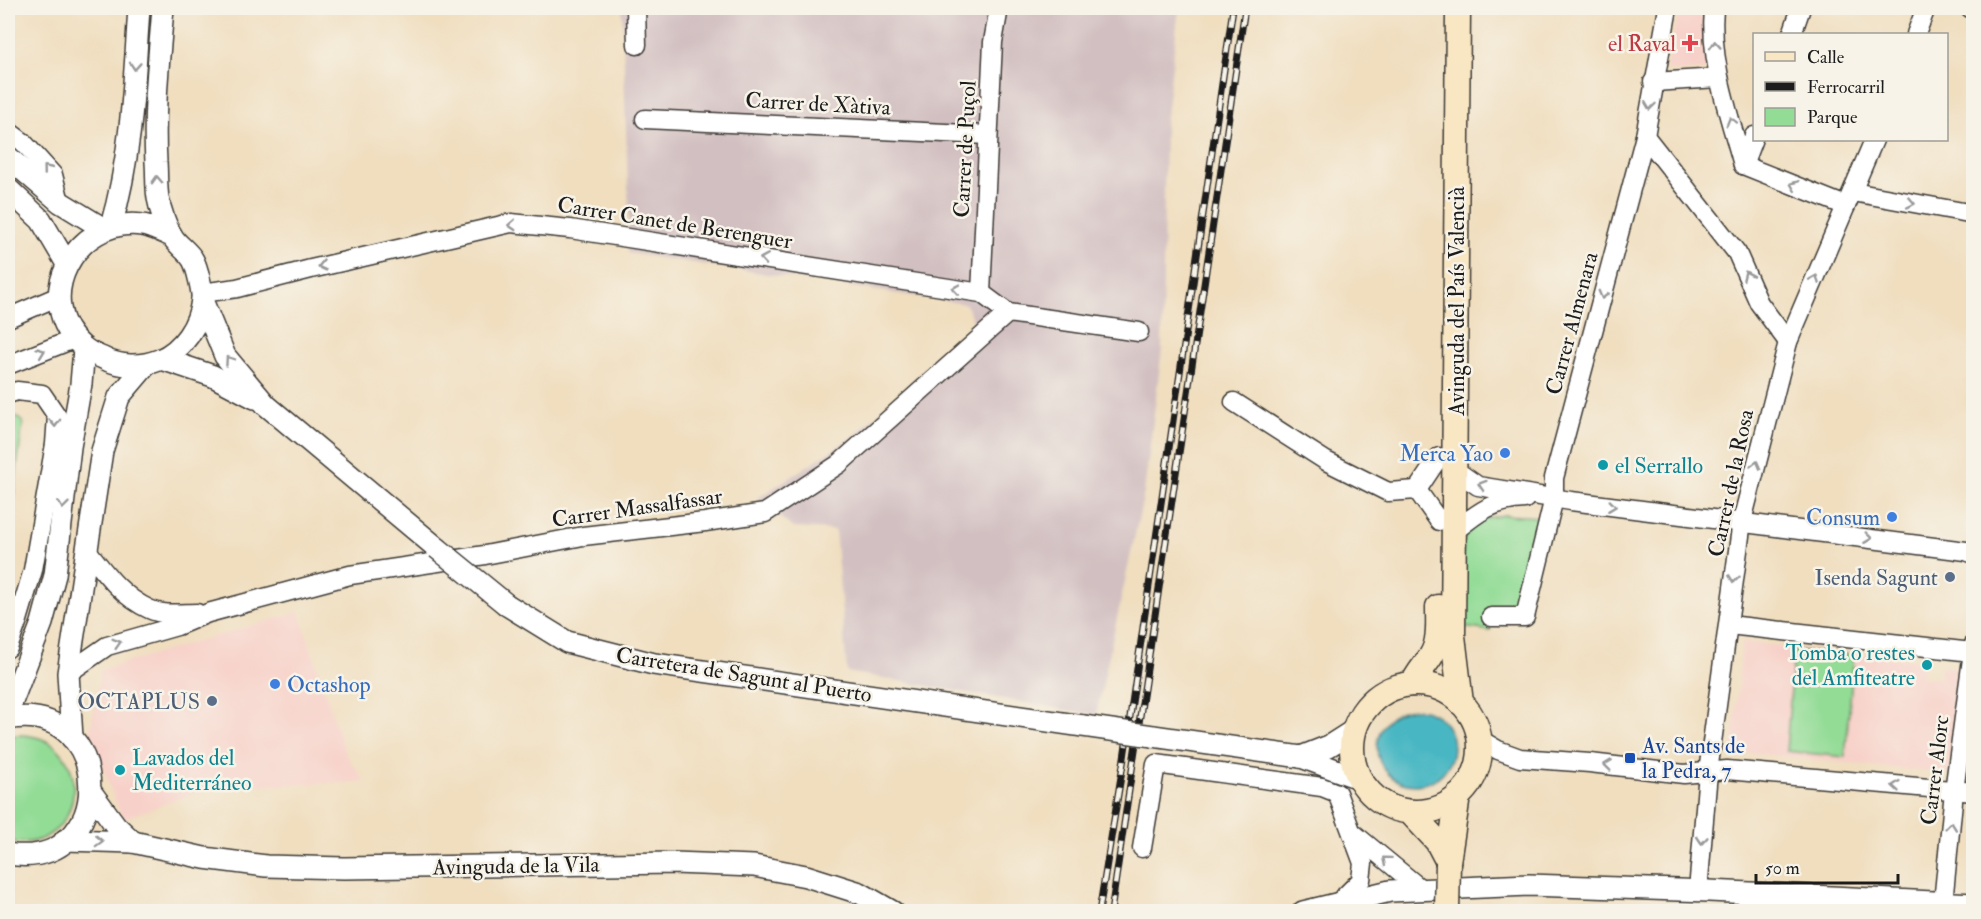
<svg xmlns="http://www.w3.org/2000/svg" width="1981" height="919" font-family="'IM FELL Double Pica',serif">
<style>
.built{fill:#f7d1c9}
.industrial{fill:#d2bfc1}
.green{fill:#93dc96;stroke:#587c59;stroke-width:1.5}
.water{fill:#49b7c3;stroke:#326a70;stroke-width:1.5}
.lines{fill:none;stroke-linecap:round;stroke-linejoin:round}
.minor-casing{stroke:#3c3934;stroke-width:21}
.tertiary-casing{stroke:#3c3934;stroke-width:24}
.secondary-casing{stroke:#3c3934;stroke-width:27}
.minor{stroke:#fff;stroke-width:18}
.tertiary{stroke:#fff;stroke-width:21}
.secondary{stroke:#f9e7c3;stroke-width:24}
.rail-casing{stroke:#1c1c1c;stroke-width:7}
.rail{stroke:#f7f3e8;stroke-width:4.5;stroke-dasharray:14;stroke-linecap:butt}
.tertiary-bridge-casing{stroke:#3c3934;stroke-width:24;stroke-linecap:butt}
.secondary-bridge-casing{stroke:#3c3934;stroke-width:27;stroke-linecap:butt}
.tertiary-bridge{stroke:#fff;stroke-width:21}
.secondary-bridge{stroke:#f9e7c3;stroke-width:24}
.oneway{stroke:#999}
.health-dot{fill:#e0444e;stroke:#f7f3e8;stroke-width:2}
.shop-dot{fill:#3f7fe0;stroke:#f7f3e8;stroke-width:2}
.culture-dot{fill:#0f9aa8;stroke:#f7f3e8;stroke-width:2}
.service-dot{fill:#5c6f8a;stroke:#f7f3e8;stroke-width:2}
.transit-dot{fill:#1a4fb4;stroke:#f7f3e8;stroke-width:2}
.labels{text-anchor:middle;stroke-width:5;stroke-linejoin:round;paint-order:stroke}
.health-label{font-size:22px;fill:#be3a42;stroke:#f7f3e8;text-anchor:end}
.street-label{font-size:22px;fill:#1c1c1c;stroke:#f7f3e8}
.shop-label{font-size:22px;fill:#366cbe;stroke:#f7f3e8;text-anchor:end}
.culture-label{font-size:22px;fill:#0d838f;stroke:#f7f3e8;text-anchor:start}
.service-label{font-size:22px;fill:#4e5e75;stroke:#f7f3e8;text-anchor:end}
.transit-label{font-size:22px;fill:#164399;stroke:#f7f3e8;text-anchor:start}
</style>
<rect width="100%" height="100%" fill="#f7f3e8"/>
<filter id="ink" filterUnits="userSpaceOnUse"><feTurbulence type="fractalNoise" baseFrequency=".0167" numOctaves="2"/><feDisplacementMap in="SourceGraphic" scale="12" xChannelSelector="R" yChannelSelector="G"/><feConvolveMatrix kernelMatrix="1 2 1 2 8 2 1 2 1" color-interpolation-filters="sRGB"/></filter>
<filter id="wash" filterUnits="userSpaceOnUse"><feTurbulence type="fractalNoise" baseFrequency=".008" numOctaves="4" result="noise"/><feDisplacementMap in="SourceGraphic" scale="24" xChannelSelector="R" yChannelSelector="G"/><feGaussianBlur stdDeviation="1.35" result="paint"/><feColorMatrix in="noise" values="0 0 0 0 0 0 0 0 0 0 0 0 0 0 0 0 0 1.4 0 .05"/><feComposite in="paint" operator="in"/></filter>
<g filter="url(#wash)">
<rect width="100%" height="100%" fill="#f0debf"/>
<!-- built -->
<g class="built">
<path d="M1679 11 1707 17V70L1678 72 1666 69Z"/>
<path d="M299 612 345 753 365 782 214 786 122 819 90 732 101 670Z"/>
<path d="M1742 642 1923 661 1922 677 1940 678V666L1960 668 1949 774 1732 751Z"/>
</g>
<!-- industrial -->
<path class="industrial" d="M622 8H1179L1165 124 1162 349 1144 493 1096 715 847 672 835 530 793 528 758 498 854 436 974 323 966 304 628 253 629 218Z"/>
<!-- green -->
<g class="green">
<path d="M14 415 23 422 8 536V418Z"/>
<path d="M1504 515 1541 517 1521 610 1491 617 1490 631 1464 627 1463 540 1476 520Z"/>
<path d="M1794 650 1854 655 1845 757 1786 751Z"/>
<path d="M21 735C100 738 85 857 8 841V736Z"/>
</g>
<!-- water -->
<circle class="water" cx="1415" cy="747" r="38"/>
</g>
<g filter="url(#ink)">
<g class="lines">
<!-- minor casing -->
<g class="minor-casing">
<g id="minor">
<path d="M636 8 637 45"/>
<path d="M1714 8C1709 61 1729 114 1743 165"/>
<path d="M1970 8 1974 10"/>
<path d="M1792 34 1801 8"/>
<path d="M1916 34 1926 8"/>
<path d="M1653 82 1719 78"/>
<path d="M645 119 988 135"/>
<path d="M8 131 23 142 53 175 60 202"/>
<path d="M1645 136 1737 253 1759 303 1788 342"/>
<path d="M1743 165 1846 206"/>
<path d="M1743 165 1754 136"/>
<path d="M1853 192 1974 214"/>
<path d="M202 293 237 288 311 269 511 223 570 229 981 293 1008 313 1139 332"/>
<path d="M981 293 993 42 999 8"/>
<path d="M8 318 59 296"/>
<path d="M8 365 74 339"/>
<path d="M8 394 17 391 42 394 57 416 55 444 33 570 18 620 8 648"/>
<path d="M1234 402 1326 461 1388 492 1417 490"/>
<path d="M1455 470 1478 486 1571 501 1966 551 1974 554"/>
<path d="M1417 490 1439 457"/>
<path d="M1417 490 1439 521"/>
<path d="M1455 531C1478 512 1494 500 1525 499"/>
<path d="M87 550C105 573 122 597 149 609 164 616 182 613 197 613"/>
<path d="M1491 617H1525L1554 498V478L1645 136 1668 8"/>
<path d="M1729 625 1972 652"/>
<path d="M68 673 107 646 177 626 208 613 350 575 485 555 583 536 705 522 765 513 839 464 1008 313"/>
<path d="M1479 739 1498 750 1520 758 1590 763 1684 774 1727 770 1974 792"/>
<path d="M1353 833 1421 889"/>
<path d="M1142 848 1156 764 1322 787 1337 793 1363 863 1361 880 1340 901"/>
<path d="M1698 891 1708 772 1742 521 1788 342 1874 140"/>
<path d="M1943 903 1954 791 1974 644"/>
</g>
</g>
<!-- tertiary casing -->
<g class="tertiary-casing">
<g id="tertiary">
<path d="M163 8C159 59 153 110 156 162 157 174 156 186 158 198 160 209 166 227 172 236 177 245 188 251 193 260 197 267 203 292 202 300 199 325 183 350 159 360 142 367 119 367 103 358 96 355 88 352 83 347 29 302 75 216 142 225 152 226 163 233 172 236"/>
<path d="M8 157 60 202 104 229"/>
<path d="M8 189 41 220 67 264"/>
<path d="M111 226C132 155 134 81 139 8"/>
<path d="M202 300 225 356 266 405 437 548"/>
<path d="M162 359 213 376 255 398"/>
<path d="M507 605 567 642 654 664 1083 726"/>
<path d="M8 712 42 623 55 575 70 447 81 384 84 349"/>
<path d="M8 719C115 699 119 872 8 854"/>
<path d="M1153 736 1301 757 1358 778"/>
<path d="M72 738 68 673 102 451 119 397 147 364"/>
<path d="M1301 757 1329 746 1354 730"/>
<path d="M91 792 116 826 133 842"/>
<path d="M65 840 133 842 204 858 266 866 344 868 674 863 754 866 806 876 860 893 893 912"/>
<path d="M1303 912 1390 891 1529 885 1709 891 1974 904"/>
</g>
</g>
<!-- secondary casing -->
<g class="secondary-casing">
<g id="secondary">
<path d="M1458 8 1453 636 1461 703"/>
<path d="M1413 684C1417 673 1425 666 1431 656 1440 642 1438 622 1438 607"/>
<circle cx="1416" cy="748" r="64"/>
<path d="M1410 812 1437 841 1448 862"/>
<path d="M1448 862 1458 796"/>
</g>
</g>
<!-- minor -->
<use href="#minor" class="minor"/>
<!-- tertiary -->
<use href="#tertiary" class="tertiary"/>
<!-- secondary -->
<use href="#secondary" class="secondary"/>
<!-- rail casing -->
<g class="rail-casing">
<g id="rail">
<path d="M1099 912 1124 758 1233 8"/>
<path d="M1111 912 1245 8"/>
</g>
</g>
<!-- rail -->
<use href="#rail" class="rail"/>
<!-- tertiary-bridge casing -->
<g class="tertiary-bridge-casing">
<g id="tertiary-bridge">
<path d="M437 548 507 605"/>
<path d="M1083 726 1153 736"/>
</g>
</g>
<!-- secondary-bridge casing -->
<g class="secondary-bridge-casing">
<path id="secondary-bridge" d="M1447 912 1448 862"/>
</g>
<!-- tertiary-bridge -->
<use href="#tertiary-bridge" class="tertiary-bridge"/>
<!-- secondary-bridge -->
<use href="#secondary-bridge" class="secondary-bridge"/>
</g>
<!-- one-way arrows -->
<defs><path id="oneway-chevron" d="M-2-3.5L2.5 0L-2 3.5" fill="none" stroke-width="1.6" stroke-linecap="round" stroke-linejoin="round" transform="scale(1.5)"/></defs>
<g class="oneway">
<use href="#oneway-chevron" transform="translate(1715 45) rotate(-94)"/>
<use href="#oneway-chevron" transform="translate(135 66) rotate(94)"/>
<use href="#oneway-chevron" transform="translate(1650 106) rotate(98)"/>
<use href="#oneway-chevron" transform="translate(1731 121) rotate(-106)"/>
<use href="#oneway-chevron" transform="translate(47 169) rotate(-129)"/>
<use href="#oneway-chevron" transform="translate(157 180) rotate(-93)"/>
<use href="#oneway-chevron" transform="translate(1794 185) rotate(-158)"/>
<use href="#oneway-chevron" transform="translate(1911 203) rotate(11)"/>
<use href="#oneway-chevron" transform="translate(512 225) rotate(177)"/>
<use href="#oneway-chevron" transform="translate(764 259) rotate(-171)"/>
<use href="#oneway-chevron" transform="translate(322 266) rotate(167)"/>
<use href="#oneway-chevron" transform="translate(1747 275) rotate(-114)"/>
<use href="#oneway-chevron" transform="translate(1815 279) rotate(-67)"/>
<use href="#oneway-chevron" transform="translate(956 289) rotate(-171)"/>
<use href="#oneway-chevron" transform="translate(1603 295) rotate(105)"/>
<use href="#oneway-chevron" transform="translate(41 352) rotate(-21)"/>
<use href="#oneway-chevron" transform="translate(229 360) rotate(-125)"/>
<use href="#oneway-chevron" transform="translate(55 423) rotate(88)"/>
<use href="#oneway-chevron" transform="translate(1756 465) rotate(-75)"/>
<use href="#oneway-chevron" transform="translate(1482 485) rotate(-162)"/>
<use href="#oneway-chevron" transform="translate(63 505) rotate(97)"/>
<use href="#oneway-chevron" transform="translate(1612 506) rotate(7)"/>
<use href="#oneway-chevron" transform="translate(1868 538) rotate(7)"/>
<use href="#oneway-chevron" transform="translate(1734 579) rotate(97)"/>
<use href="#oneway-chevron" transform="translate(117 643) rotate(-17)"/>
<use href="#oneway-chevron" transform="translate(1608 765) rotate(-173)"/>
<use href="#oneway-chevron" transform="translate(1896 786) rotate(-175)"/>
<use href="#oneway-chevron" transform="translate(1951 826) rotate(-84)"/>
<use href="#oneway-chevron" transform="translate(1702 840) rotate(94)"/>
<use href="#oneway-chevron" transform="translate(99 841) rotate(2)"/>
<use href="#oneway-chevron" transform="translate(1386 860) rotate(-140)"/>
</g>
</g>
<!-- markers -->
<path class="health-dot" d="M1687 34h6v6h6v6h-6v6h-6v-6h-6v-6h6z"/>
<g class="shop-dot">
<circle cx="1505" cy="453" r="6"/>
<circle cx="1892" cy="517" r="6"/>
<circle cx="275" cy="684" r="6"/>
</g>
<g class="culture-dot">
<circle cx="1603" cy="465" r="6"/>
<circle cx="1927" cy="665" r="6"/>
<circle cx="120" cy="770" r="6"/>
</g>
<g class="service-dot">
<circle cx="1950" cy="577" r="6"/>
<circle cx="212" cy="701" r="6"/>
</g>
<rect class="transit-dot" x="1624" y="752" width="12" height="12" rx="3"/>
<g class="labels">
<!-- health labels -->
<g class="health-label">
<text x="1676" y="51">el Raval</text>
</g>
<!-- street labels -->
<g class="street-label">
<text transform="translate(818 103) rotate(3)" y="8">Carrer de Xàtiva</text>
<text transform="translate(964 149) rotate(-87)" y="8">Carrer de Puçol</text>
<text transform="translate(675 222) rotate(9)" y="8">Carrer Canet de Berenguer</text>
<text transform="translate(1456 301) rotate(-90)" y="8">Avinguda del País Valencià</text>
<text transform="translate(1571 323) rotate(-75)" y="8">Carrer Almenara</text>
<text transform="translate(1730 483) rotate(-78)" y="8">Carrer de la Rosa</text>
<text transform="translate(637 507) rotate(-8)" y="8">Carrer Massalfassar</text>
<text transform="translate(744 674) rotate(9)" y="8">Carretera de Sagunt al Puerto</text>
<text transform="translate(1934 770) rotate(-83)" y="8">Carrer Alorc</text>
<text transform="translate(516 865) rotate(-1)" y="8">Avinguda de la Vila</text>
</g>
<!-- shop labels -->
<g class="shop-label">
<text x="1493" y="461">Merca Yao</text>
<text x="1880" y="525">Consum</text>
<text x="287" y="692" text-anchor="start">Octashop</text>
</g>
<!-- culture labels -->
<g class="culture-label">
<text x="1615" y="473">el Serrallo</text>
<text x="1915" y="660" text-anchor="end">Tomba o restes<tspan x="1915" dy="25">del Amfiteatre</tspan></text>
<text x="132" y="765">Lavados del<tspan x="132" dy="25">Mediterráneo</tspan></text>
</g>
<!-- service labels -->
<g class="service-label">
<text x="1938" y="585">Isenda Sagunt</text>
<text x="200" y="709">OCTAPLUS</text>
</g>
<!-- transit labels -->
<g class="transit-label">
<text x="1642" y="753">Av. Sants de<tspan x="1642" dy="25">la Pedra, 7</tspan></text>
</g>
</g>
<!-- margin -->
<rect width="1981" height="919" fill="none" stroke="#f7f3e8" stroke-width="30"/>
<!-- legend -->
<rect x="1753" y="33" width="195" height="108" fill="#f7f3e8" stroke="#9f9d96" stroke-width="1.5"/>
<rect x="1765" y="52" width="30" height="9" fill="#f9e7c3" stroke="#9f9d96" stroke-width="1.5"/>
<text x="1807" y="63" font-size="18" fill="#1c1c1c">Calle</text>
<rect x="1765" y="82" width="30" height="9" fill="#1c1c1c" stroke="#9f9d96" stroke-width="1.5"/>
<text x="1807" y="93" font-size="18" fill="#1c1c1c">Ferrocarril</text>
<rect x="1765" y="108" width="30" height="18" fill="#93dc96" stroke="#9f9d96" stroke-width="1.5"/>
<text x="1807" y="123" font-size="18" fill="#1c1c1c">Parque</text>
<!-- scale -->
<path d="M1756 874v9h142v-9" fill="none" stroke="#1c1c1c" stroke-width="3"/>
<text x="1765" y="874" font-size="18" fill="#1c1c1c" stroke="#f7f3e8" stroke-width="4.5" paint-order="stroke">50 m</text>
</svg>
